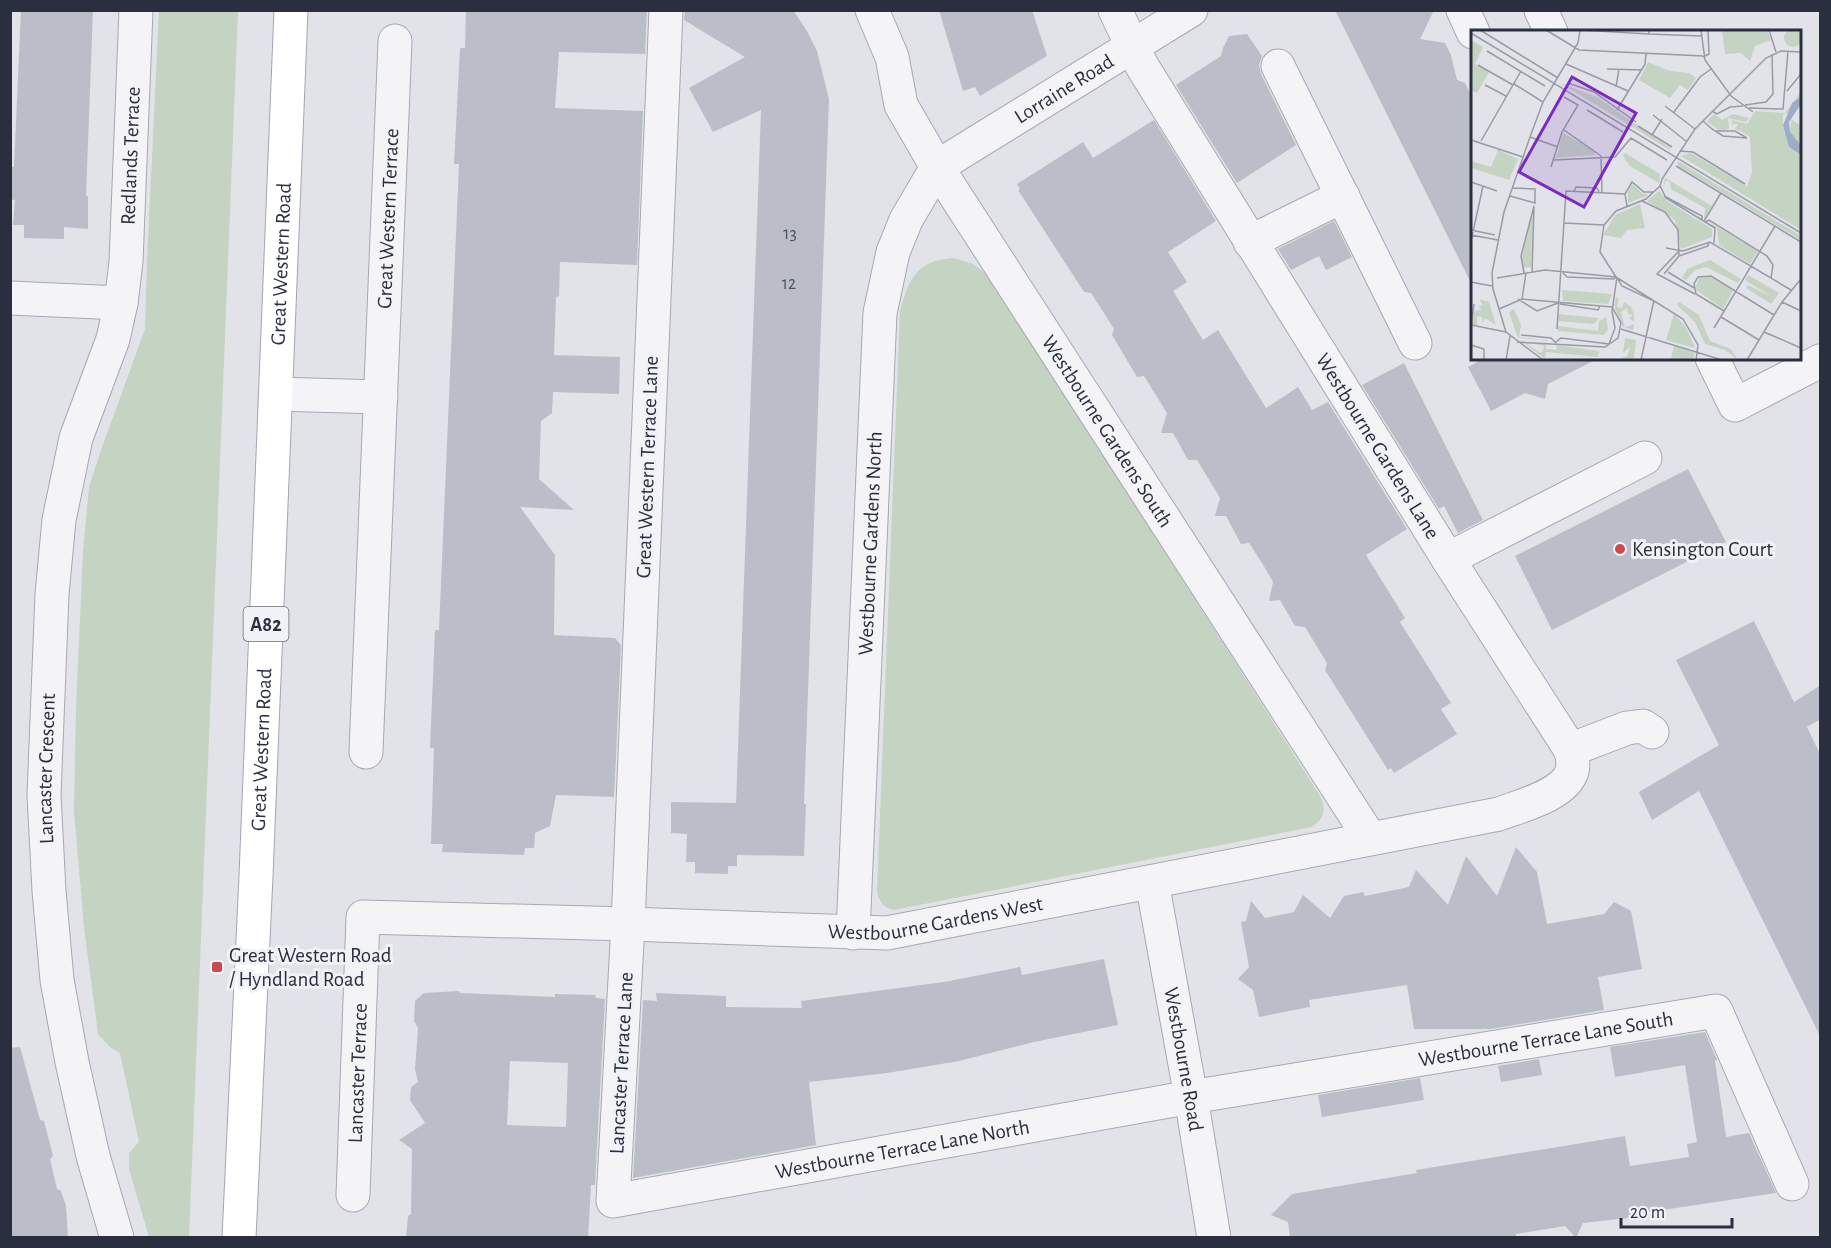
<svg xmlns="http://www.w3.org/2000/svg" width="1831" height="1248" font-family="'Alegreya Sans',sans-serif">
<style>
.green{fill:#c4d3c2}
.building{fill:#bbbec9;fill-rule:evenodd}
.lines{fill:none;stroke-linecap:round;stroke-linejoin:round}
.minor-casing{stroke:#a6a9b3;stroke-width:35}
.major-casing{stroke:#a1a6b4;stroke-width:35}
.minor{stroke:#f4f4f7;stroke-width:33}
.major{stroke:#fff;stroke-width:33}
.poi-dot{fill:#c94b4c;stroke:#f1f2f7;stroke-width:2}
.labels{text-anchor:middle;stroke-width:6;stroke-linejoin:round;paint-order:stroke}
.number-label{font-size:18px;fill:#4e5362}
.shield{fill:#f1f2f7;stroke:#666a77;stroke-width:1.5}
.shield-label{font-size:20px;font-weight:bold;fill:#2a2f40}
.street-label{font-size:21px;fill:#2a2f40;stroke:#f1f2f7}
.poi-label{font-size:21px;fill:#2a2f40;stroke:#f1f2f7;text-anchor:start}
.inset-road{fill:none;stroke:#989ba5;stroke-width:1.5}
.view{fill:#7b2cbf;fill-opacity:0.15;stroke:#7b2cbf;stroke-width:3}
.inset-edge{fill:none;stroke:#2a2f40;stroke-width:3}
</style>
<rect width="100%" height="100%" fill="#e1e3e9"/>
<!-- green -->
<g class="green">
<path d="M159 11H238L189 1238 149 1237 129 1169V1153L139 1142 120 1053 110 1047 98 1034 84 927 74 811 76 707 83 552 89 487 100 453 145 329 147 261Z"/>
<path d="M954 258 973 264 989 276 1319 794C1326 808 1326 817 1312 827L894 910C883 908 878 900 877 890L900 311C909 278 917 260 954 258Z"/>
</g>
<!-- building -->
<g class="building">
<path d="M21 10H93L86 196H88V229L64 227V239L24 238V225H13L15 200 10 199V167H14Z"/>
<path d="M466 10H647L645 54 559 52 555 108 643 111 637 265 560 262 559 296 556 297 554 355 620 357 619 394 553 392 552 413 541 421 539 479 574 510 520 507 555 555 554 635 615 638 621 645 616 757 614 797 556 795 550 826 535 833 534 848H525L524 855 442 852 443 844H431L434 748H430L435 630H439L459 164H454L460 48H465Z"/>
<path d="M685 10H793L807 31 817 51 829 99 804 804H806L804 856 737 855V866H728V874L695 873V862H686L687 834 671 833V802L736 803 761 110 713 132 689 88 745 57 684 20Z"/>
<path d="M939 10H1032L1047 56 980 96 975 87 963 91Z"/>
<path d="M1335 10H1434L1420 39 1445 43 1451 55 1457 80 1465 83 1473 99V287Z"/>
<path d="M1247 34 1262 56 1259 65 1261 74 1296 145 1237 183 1176 85 1221 56 1223 48 1229 36Z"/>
<path d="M1154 120 1216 221 1168 252 1187 282 1173 291 1203 340 1218 330 1266 408 1298 387 1312 410 1328 402 1407 529 1366 555 1405 618 1400 622 1451 703 1441 709 1457 734 1394 773 1391 768 1388 770 1325 670 1327 663 1305 627 1295 626 1280 600 1269 601 1273 582 1262 563 1249 543 1241 544 1226 516H1215L1220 498 1208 478 1197 460H1188L1173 433H1161L1167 413 1144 376 1137 377 1112 335 1114 329 1102 310 1091 293 1084 292 1018 190 1020 189 1017 184 1083 142 1093 158Z"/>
<path d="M1334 221 1352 257 1326 270 1319 256 1291 270 1278 249Z"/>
<path d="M1485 358H1599L1548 384 1545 399 1525 393 1491 411 1468 367Z"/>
<path d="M1404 363 1483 520 1458 533 1444 506 1439 509 1362 385Z"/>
<path d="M1688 469 1726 542 1552 630 1515 556Z"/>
<path d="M1754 621 1794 702 1821 685V719L1807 727 1821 756V1038L1699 791 1652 820 1639 792 1719 745 1676 660Z"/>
<path d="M1516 847 1537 872 1547 924 1604 914 1614 902 1631 911 1642 969 1598 977 1604 1010 1491 1029H1414L1407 985 1309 1000 1310 1007 1259 1017 1253 990 1238 979 1249 967 1241 922 1246 921 1251 901 1265 918 1294 912 1303 895 1330 918 1344 896 1363 892 1365 896 1409 887 1416 870 1448 905 1466 856 1497 896Z"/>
<path d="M1104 959 1118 1025 1034 1042 959 1061 887 1073 809 1082 816 1145 633 1178 643 1000 657 1001 656 993 726 996V1007L802 1008 801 1001 944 982 1020 967 1022 975Z"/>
<path d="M459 991 460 993 555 997V994L595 995 596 998 605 999 595 1185H591L588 1238H406L408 1216 411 1214 412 1149 399 1140 425 1123 410 1100 411 1087 418 1082 415 1069 418 1028 414 1021 415 1001 424 993ZM510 1061 568 1063 566 1127 507 1125Z"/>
<path d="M1705 1032 1717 1060 1715 1061 1726 1137 1749 1133 1776 1193 1629 1215 1628 1218 1583 1223 1576 1238 1565 1226 1516 1234 1515 1238H1290L1288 1222 1271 1215 1292 1194 1417 1173 1416 1170 1625 1136 1630 1166 1689 1157 1687 1144 1697 1142 1685 1065 1615 1077 1610 1047Z"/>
<path d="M20 1047 40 1120 44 1121 53 1156 50 1159 57 1189 61 1191 66 1206 68 1238H10V1048Z"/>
<path d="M1539 1059 1542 1075 1501 1082 1498 1066Z"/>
<path d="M1420 1078 1424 1100 1322 1117 1318 1095Z"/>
</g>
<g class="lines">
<!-- minor casing -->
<g class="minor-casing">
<g id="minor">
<path id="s1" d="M666 10 628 924 613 1201 1191 1097 1716 1011 1792 1184"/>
<path id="s2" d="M872 10 892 57 901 105 937 167 1370 838"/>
<path d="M1463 10 1473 32"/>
<path d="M1541 10 1551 32"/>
<path d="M1278 66 1415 343"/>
<path d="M1250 242 1343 196"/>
<path d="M10 298 121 303"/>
<path d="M1712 358 1735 405 1820 361"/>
<path d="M276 394 381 397"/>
<path d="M1448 559 1645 458"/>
<path d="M1570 750 1627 728 1643 726 1652 732"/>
<path id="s3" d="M366 752 395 41"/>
<path id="s4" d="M1152 882 1191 1097 1214 1238"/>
<path id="s5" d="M853 933 880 313 893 252 906 220 937 167 1191 10"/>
<path id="s6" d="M353 1195 363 917 628 924 887 933 1499 814C1520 806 1565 795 1572 771 1574 766 1572 758 1572 752L1448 559 1142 66 1115 10"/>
<path id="s7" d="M117 1238 93 1156 72 1062 57 980 49 891 44 795 52 594 59 520 76 438 113 339 121 303 126 262 136 10"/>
</g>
</g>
<!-- major casing -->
<g class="major-casing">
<g id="major">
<path id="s8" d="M239 1238 256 876 291 10"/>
</g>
</g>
<!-- minor -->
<use href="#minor" class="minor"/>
<!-- major -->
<use href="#major" class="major"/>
</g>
<!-- markers -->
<g class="poi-dot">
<circle cx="1620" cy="549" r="6"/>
<rect x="211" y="961" width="12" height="12" rx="3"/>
</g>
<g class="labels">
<!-- number labels -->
<g class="number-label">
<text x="790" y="239">13</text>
<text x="789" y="289">12</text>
</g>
<!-- shield labels -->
<rect class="shield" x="243.5" y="607" width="45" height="34" rx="4.5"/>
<g class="shield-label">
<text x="266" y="631">A82</text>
</g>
<!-- street labels -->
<g class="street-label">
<text dy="7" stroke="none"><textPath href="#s5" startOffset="928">Lorraine Road</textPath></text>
<text dy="7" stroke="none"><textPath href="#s7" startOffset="1100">Redlands Terrace</textPath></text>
<text dy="7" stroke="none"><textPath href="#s3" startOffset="534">Great Western Terrace</textPath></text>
<text dy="7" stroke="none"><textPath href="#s8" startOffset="975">Great Western Road</textPath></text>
<text dy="7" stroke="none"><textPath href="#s2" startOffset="486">Westbourne Gardens South</textPath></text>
<text transform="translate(1378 446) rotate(58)" y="7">Westbourne Gardens Lane</text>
<text transform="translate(647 467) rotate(-88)" y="7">Great Western Terrace Lane</text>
<text dy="7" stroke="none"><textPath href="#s5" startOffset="390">Westbourne Gardens North</textPath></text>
<text dy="7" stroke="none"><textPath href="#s8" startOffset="489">Great Western Road</textPath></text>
<text dy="7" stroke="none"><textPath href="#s7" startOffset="477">Lancaster Crescent</textPath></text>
<text dy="7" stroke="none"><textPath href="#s6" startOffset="852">Westbourne Gardens West</textPath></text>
<text dy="7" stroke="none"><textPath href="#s1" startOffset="2139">Westbourne Terrace Lane South</textPath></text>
<text dy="7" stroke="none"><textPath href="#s4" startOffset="180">Westbourne Road</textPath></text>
<text transform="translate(621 1063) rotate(-87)" y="7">Lancaster Terrace Lane</text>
<text dy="7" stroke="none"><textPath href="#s6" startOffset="122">Lancaster Terrace</textPath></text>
<text dy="7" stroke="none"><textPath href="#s1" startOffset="1486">Westbourne Terrace Lane North</textPath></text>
</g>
<!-- poi labels -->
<g class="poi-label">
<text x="1632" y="556">Kensington Court</text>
<text x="229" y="962">Great Western Road<tspan x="229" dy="24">/ Hyndland Road</tspan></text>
</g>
</g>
<!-- overview -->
<g transform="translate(1471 30)">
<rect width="330" height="330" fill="#e1e3e9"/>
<path d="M313 8a9 9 0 1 1 18 0a9 9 0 1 1-18 0ZM251 0H296L300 10 284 16 279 31 270 23 254 24ZM0 10 12 17 4 34 18 42 6 63 0 60ZM177 32 199 41 218 43 225 48 217 60 209 55 199 68 168 50ZM89 53 126 67 199 118V120ZM330 62V67L315 84H312V95L318 117 330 125V200L210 126 220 123 276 156 281 143 279 107 270 101 271 95 269 101 264 99 267 94H262L261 99V90L276 94 284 81 314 83ZM243 84 251 90 262 84 278 88 275 92 257 88 258 99 249 101 236 91ZM320 89 330 96V115L319 102ZM92 103 123 120 124 125 85 128ZM27 120 47 129 38 150 0 138V131L20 137ZM154 123 189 144 188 153 159 136 152 126ZM207 131 330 206V210L207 136ZM194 148 241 176 233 189 234 178 200 159 199 152 195 150 192 159ZM161 154 171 163 178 165 157 173V162ZM188 161 196 171 241 199V207L210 219 204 190 176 171ZM169 174 174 198 156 200 150 208 132 205 144 185ZM62 178 60 237 52 238 50 231ZM236 191 287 221 279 234 248 215 246 198ZM239 230 270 249 267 253 235 237 224 240 215 250 211 248 216 239ZM277 245 308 263 300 274 275 258 277 255 301 267 274 250ZM238 246 262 261 252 279 224 259 228 248ZM91 260 141 264 137 274 92 271ZM145 267 148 269 146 277 151 278 153 272 160 277 163 284V292L158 288 162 285 157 284 156 278 150 282 154 297 163 294 162 300 152 297 143 276ZM8 269 18 272 25 295 14 288 12 293 11 287 6 286V296L1 294 3 281 11 280 7 276 12 275ZM208 272 228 285 239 311 260 319 267 330 254 320 234 314 224 292 206 275ZM43 279 50 295 48 307 82 311 47 308 38 282ZM88 284 127 288H128L123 294 87 291ZM203 284 215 297 224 318 195 310ZM135 287 137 299 133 305 87 301V296L127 301 128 291ZM154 308 165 310 163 329 146 330 156 326 160 316 152 323ZM50 311 70 323 74 316 58 313 75 314V319L85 320 86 315 128 321 127 327 75 322 74 329ZM203 316 224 323 222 330 200 329Z" fill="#c4d3c2"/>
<path d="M330 67V74L318 92 319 102 330 115V125L318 117 312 95 321 73Z" fill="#9eacc8"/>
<path class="inset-road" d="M9 0 87 48M75 0 108 20 232 26M109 0 178 4M178 0V4L230 6M230 0 234 30 260 66 282 82M298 0 305 22M0 3 330 203M16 21 74 56M232 27 238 24 237 0M95 34 157 61M7 35 42 55M136 39 170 40M97 53 123 62 165 92M43 54 72 72M14 55 35 66M145 57 148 39M316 61 330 44M274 75 295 72 302 64 301 24M194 76 224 99M278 78 312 79 317 21M116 80 152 102M146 80 174 34 175 24M241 81 246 84 259 77 272 76M203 82 229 47 240 39M182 85 215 111M232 91 241 99 252 106 276 108 264 101H244M167 96 201 117M93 100 130 126M181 105 191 89M59 107 87 117M0 110 52 127M10 111 50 41M209 121 222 122 274 154M130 126 131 163M83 130 144 127 160 108 196 130M205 136 330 212M80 137 91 102 107 75 93 67M0 152 26 161M103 161 105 157 126 158 128 162M154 164 161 152 173 162H182M39 166 64 173V159L41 158M193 166 231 186V190M171 171 194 182 207 200 208 226 193 244M233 191 250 163M234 192 238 190 296 226 302 235 300 248M93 193 133 195M0 200 24 205M0 205 27 210M0 211 12 156M243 213 244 198 195 168 189 156 191 149 224 99 295 28 310 21 330 22M195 218 212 221 239 212 320 260M208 221 186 244 224 264M208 226 237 216 238 212M197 242 223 258M53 243 50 226 63 176 61 242M92 243 96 247 143 249 145 247 129 222 133 195 145 181 175 169 189 156M26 248 74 240 145 247 212 289 227 315 225 330M147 249 151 256 183 271M0 252 21 256M47 269 66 281 87 273M51 269 55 243M311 272 330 281M3 274 0 295 35 302M89 274 127 280 129 276M28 279 51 269 141 277 150 293 147 308 134 317 46 312M253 281 225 264 223 254 227 247 240 246 303 285M250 287 288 310M243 298 304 196M86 299 95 161 154 164 156 176M150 299 251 330M293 302 330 318M50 305 80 308 85 313M85 312 90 308 138 314M138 314 144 298 141 281 146 247M0 315 13 319V330M35 330 39 306M72 330 35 302 22 259 21 243 33 182 59 107 72 72 107 13 109 0M170 330 183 270M276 330 311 272 330 249"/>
<path class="view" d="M101 47 165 83 113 177 48 142Z"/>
<rect width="330" height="330" class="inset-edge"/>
</g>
<!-- border -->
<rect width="1831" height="1248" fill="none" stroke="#2a2f40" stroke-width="24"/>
<!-- scale -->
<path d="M1621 1218v9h111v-9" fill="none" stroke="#2a2f40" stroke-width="3"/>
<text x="1630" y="1218" font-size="18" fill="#2a2f40" stroke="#f1f2f7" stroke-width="4.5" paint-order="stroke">20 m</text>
</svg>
